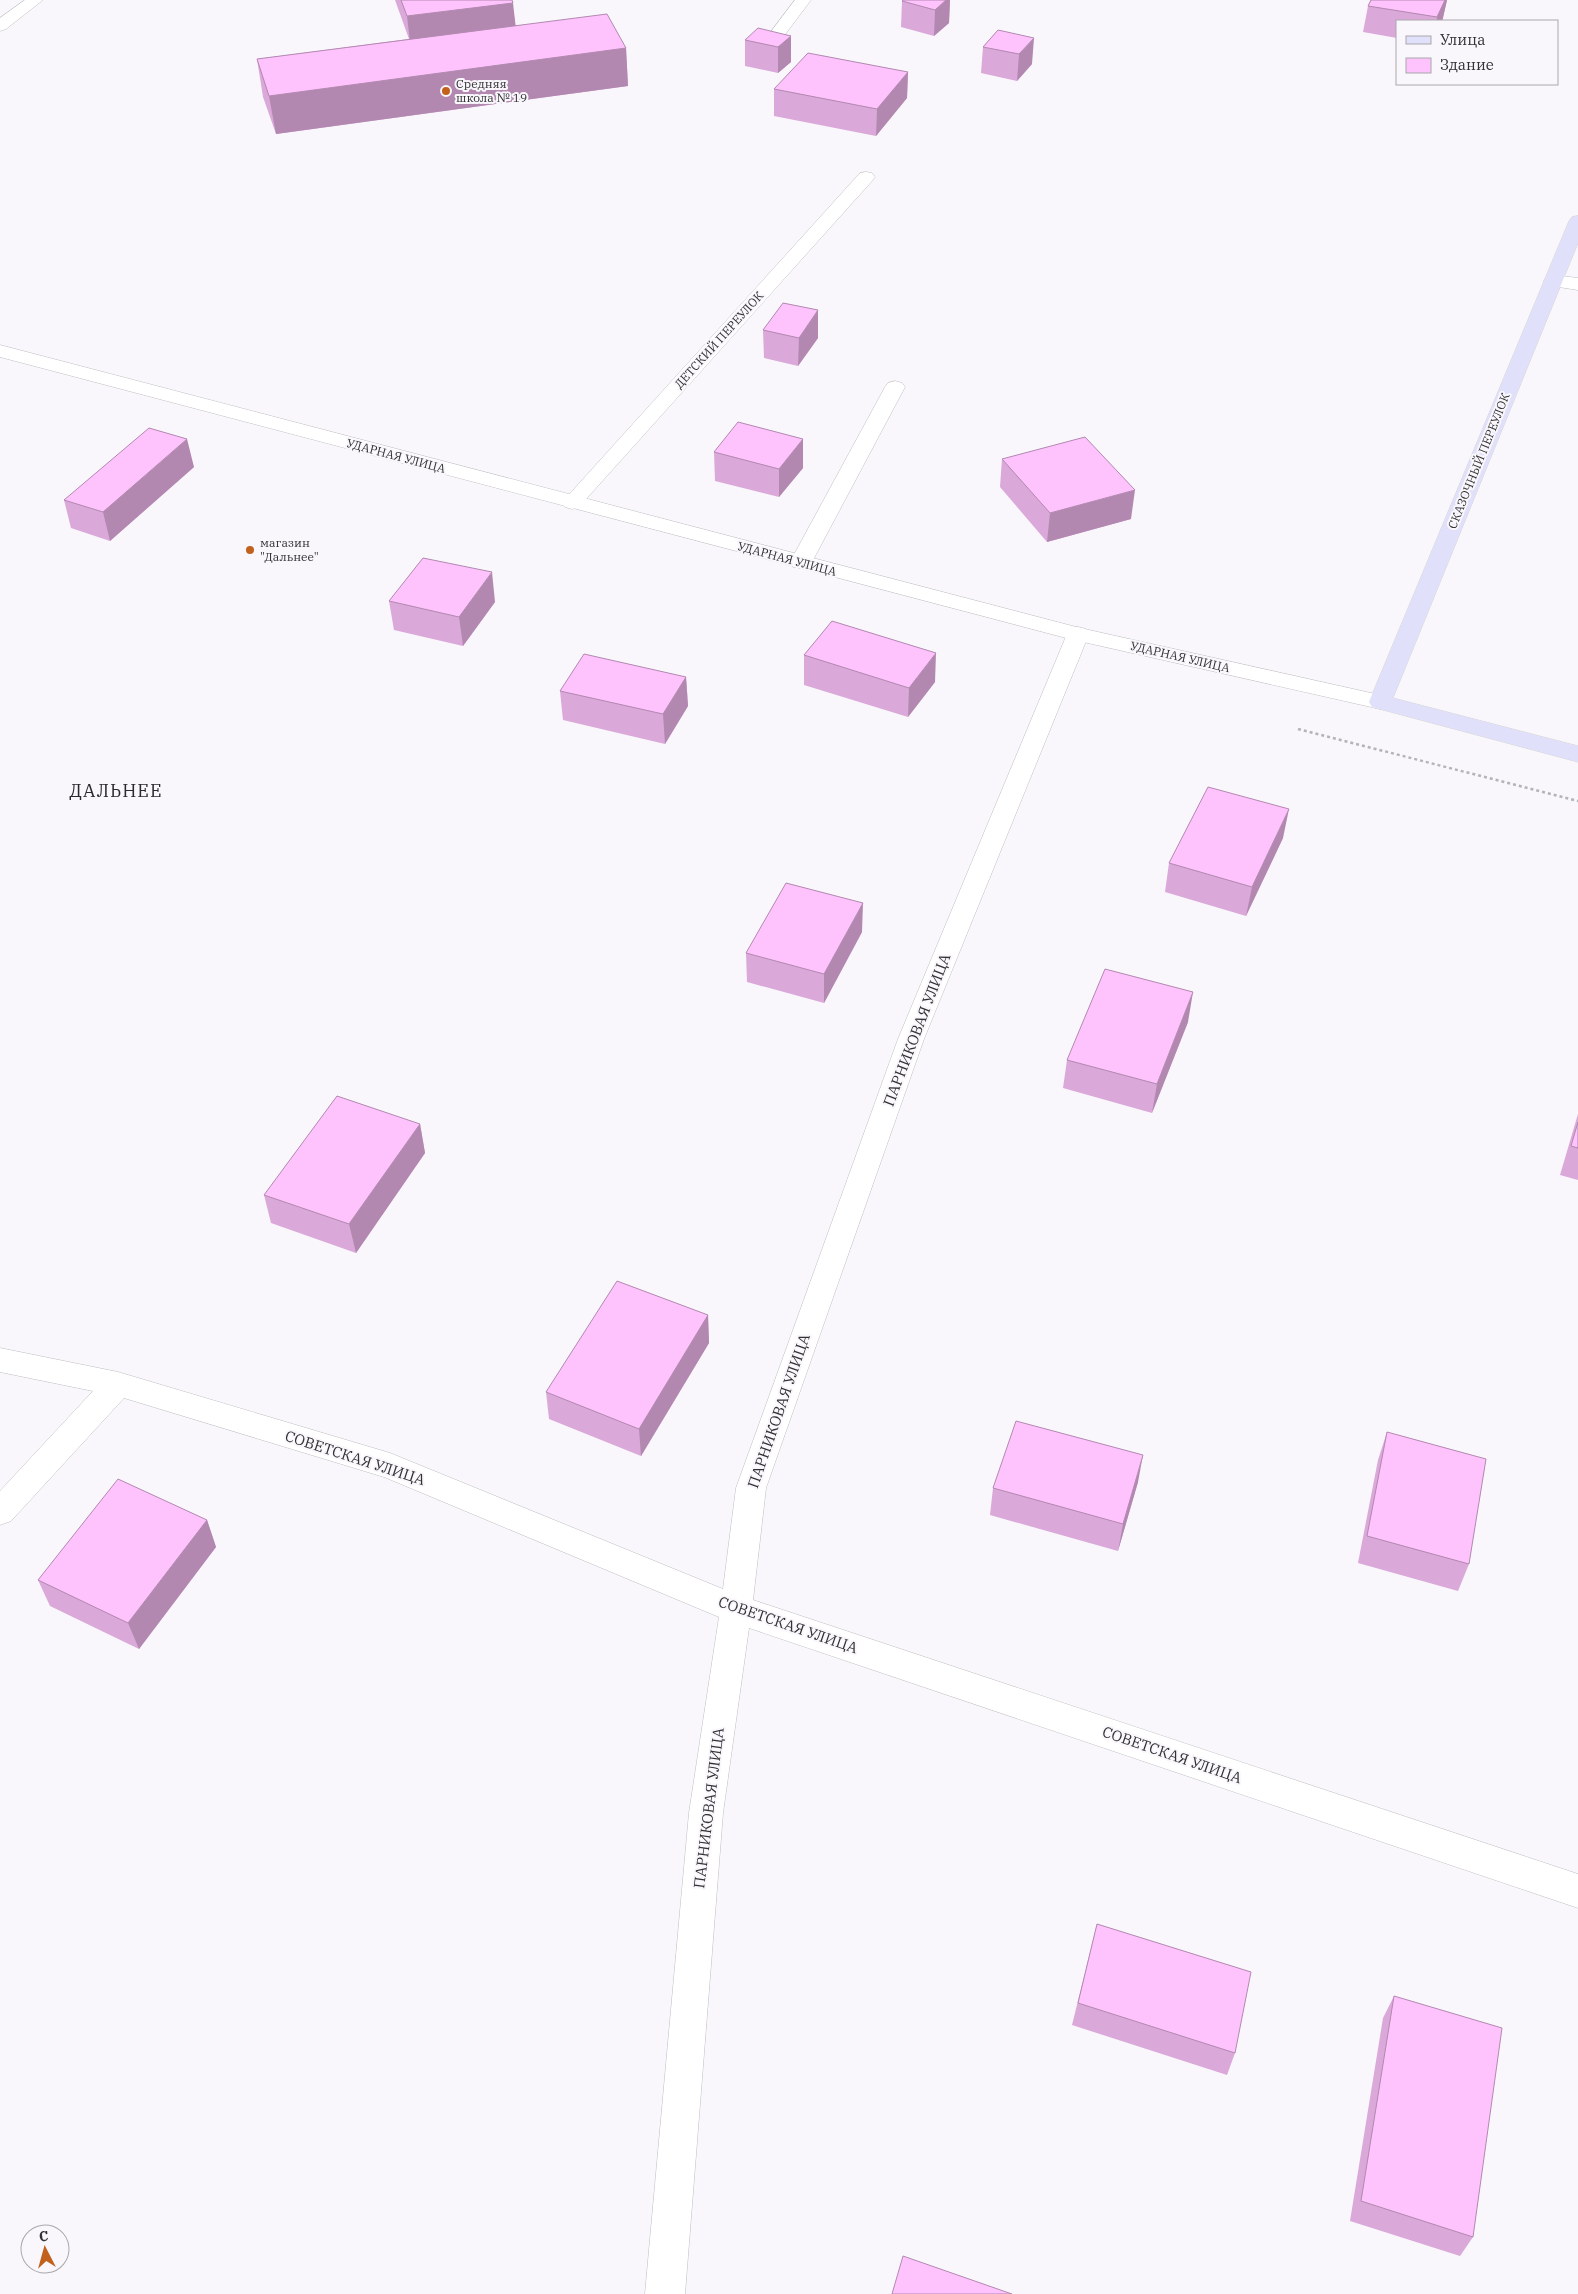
<svg xmlns="http://www.w3.org/2000/svg" width="1578" height="2294" font-family="'IBM Plex Serif',serif">
<style>
.lines{fill:none;stroke-linecap:round;stroke-linejoin:round}
.lane-casing{stroke:#bfbdc2;stroke-width:1}
.street-casing{stroke:#bfbdc2;stroke-width:1}
.secondary-casing{stroke:#bfbdc2;stroke-width:1}
.primary-casing{stroke:#d6d6d6;stroke-width:1}
.path{stroke:#b4b3b7;stroke-width:2.5;stroke-dasharray:3 3;stroke-linecap:butt}
.lane{fill:#fff;fill-rule:evenodd}
.street{fill:#fff;fill-rule:evenodd}
.secondary{fill:#fff;fill-rule:evenodd}
.primary{fill:#e0e0fa;fill-rule:evenodd}
.wall{fill:#daa8d9}
.shaded-wall{fill:#b288b0}
.building{fill:#fec3fc;stroke:#b288b0}
.poi-dot{fill:#c1611c;stroke:#f9f7fc;stroke-width:2}
.labels{text-anchor:middle;stroke-width:4;stroke-linejoin:round;paint-order:stroke}
.far-poi-label{font-size:12px;fill:#323133;stroke:#f9f7fc;text-anchor:start}
.far-street-label{font-size:12px;fill:#323133;stroke:#f9f7fc}
.street-label{font-size:15px;fill:#323133;stroke:#f9f7fc}
.quarter-label{font-size:18px;letter-spacing:1px;fill:#2b292d;stroke:#f9f7fc}
</style>
<rect width="100%" height="100%" fill="#f9f7fc"/>
<g class="lines">
<!-- lane casing -->
<g class="lane-casing">
<g id="lane">
<path d="M795 0H811L778 44H766L764 41Z"/>
<path d="M866 172 872 173 875 177 872 181 579 507 572 509 565 507 562 503 565 499 860 173Z"/>
<path d="M1553 275 1578 278V290L1546 285 1544 281 1546 277Z"/>
<path d="M895 381 902 383 905 387 812 562 809 567 801 568 793 567 790 562 885 387 888 383Z"/>
</g>
</g>
<!-- street casing -->
<g class="street-casing">
<g id="street">
<path d="M25 0H43L6 29 0 31V18Z"/>
<path d="M1078 627 1086 629 1089 634 924 1039 766 1488 753 1600 1578 1874V1908L749 1628 723 1813 685 2294H645L689 1813 719 1617 384 1477 124 1398 11 1521 0 1525V1491L93 1391 0 1372V1348L118 1372 390 1453 723 1589 736 1488 898 1039 1067 634 1070 629Z"/>
</g>
</g>
<!-- secondary casing -->
<g class="secondary-casing">
<path id="secondary" d="M0 345 1080 628 1380 695 1388 697 1391 702 1388 707 1380 709 1070 639 0 357Z"/>
</g>
<!-- primary casing -->
<g class="primary-casing">
<path id="primary" d="M1578 216V243L1393 698 1578 746V762L1372 707 1369 702 1569 221 1572 217Z"/>
</g>
<!-- path -->
<path class="path" d="M1298 729 1578 801"/>
<!-- lane -->
<use href="#lane" class="lane"/>
<!-- street -->
<use href="#street" class="street"/>
<!-- secondary -->
<use href="#secondary" class="secondary"/>
<!-- primary -->
<use href="#primary" class="primary"/>
</g>
<!-- wall -->
<g class="wall">
<path d="M395 0H512L515 25 626 48 628 86 276 134 263 97 257 59 409 39Z"/>
<path d="M903 0H950L949 23 934 36 901 27 902 1Z"/>
<path d="M1371 0H1447L1442 21H1397V38L1363 32 1368 6Z"/>
<path d="M998 30 1032 64 1017 81 981 73 983 47Z"/>
<path d="M791 36V62L778 73 745 66V40Z"/>
<path d="M908 72 907 98 876 136 774 116V89Z"/>
<path d="M763 330 818 338 798 366 764 358Z"/>
<path d="M803 439V468L779 497 715 481 714 452Z"/>
<path d="M1002 459 1131 519 1047 542 1000 487Z"/>
<path d="M194 467 110 541 71 528 64 500Z"/>
<path d="M389 601 495 602 463 646 394 630Z"/>
<path d="M804 655 935 682 908 717 804 685Z"/>
<path d="M686 677 688 706 665 744 563 720 560 691Z"/>
<path d="M1283 838 1246 916 1165 892 1169 863Z"/>
<path d="M862 932 824 1003 747 982 746 953Z"/>
<path d="M1188 1022 1152 1113 1063 1088 1067 1060Z"/>
<path d="M1578 1114V1180L1560 1175Z"/>
<path d="M420 1124 425 1153 356 1253 271 1223 264 1195Z"/>
<path d="M708 1315 709 1343 641 1456 549 1419 546 1392Z"/>
<path d="M1387 1432 1469 1564 1458 1591 1358 1563 1378 1460Z"/>
<path d="M1138 1482 1118 1551 990 1515 993 1488Z"/>
<path d="M207 1520 216 1547 139 1649 50 1606 38 1580Z"/>
<path d="M1097 1924 1235 2053 1227 2075 1072 2025Z"/>
<path d="M1394 1996 1473 2237 1460 2256 1350 2221 1383 2018Z"/>
</g>
<!-- shaded-wall -->
<g class="shaded-wall">
<path d="M946 0H950L949 23 934 36 935 10Z"/>
<path d="M1445 0H1447L1443 18 1442 21H1437V17Z"/>
<path d="M513 3 516 29 410 42 407 16Z"/>
<path d="M791 36V62L778 73V47Z"/>
<path d="M1034 38 1032 64 1017 81 1019 54Z"/>
<path d="M626 48 628 86 276 134 269 96Z"/>
<path d="M908 72 907 98 876 136 877 109Z"/>
<path d="M818 310V338L798 366 799 338Z"/>
<path d="M187 439 194 467 110 541 103 512Z"/>
<path d="M803 439V468L779 497V469Z"/>
<path d="M1135 490 1131 519 1047 542 1050 513Z"/>
<path d="M492 572 495 602 463 646 459 617Z"/>
<path d="M936 653 935 682 908 717 909 688Z"/>
<path d="M686 677 688 706 665 744 663 714Z"/>
<path d="M1289 809 1283 838 1246 916 1252 887Z"/>
<path d="M863 903 862 932 824 1003V974Z"/>
<path d="M1193 992 1188 1022 1152 1113 1157 1084Z"/>
<path d="M420 1124 425 1153 356 1253 349 1224Z"/>
<path d="M708 1315 709 1343 641 1456 639 1429Z"/>
<path d="M1143 1455 1138 1482 1118 1551 1123 1524Z"/>
<path d="M207 1520 216 1547 139 1649 128 1623Z"/>
</g>
<!-- building -->
<g class="building">
<path d="M401 0H512L513 3 407 16Z"/>
<path d="M903 0H946L935 10 902 1Z"/>
<path d="M1371 0H1445L1437 17 1368 6Z"/>
<path d="M607 14 626 48 269 96 257 59Z"/>
<path d="M758 28 791 36 778 47 745 40Z"/>
<path d="M998 30 1034 38 1019 54 983 47Z"/>
<path d="M808 53 908 72 877 109 774 89Z"/>
<path d="M783 303 818 310 799 338 763 330Z"/>
<path d="M738 422 803 439 779 469 714 452Z"/>
<path d="M149 428 187 439 103 512 64 500Z"/>
<path d="M1085 437 1135 490 1050 513 1002 459Z"/>
<path d="M423 558 492 572 459 617 389 601Z"/>
<path d="M832 621 936 653 909 688 804 655Z"/>
<path d="M584 654 686 677 663 714 560 691Z"/>
<path d="M1208 787 1289 809 1252 887 1169 863Z"/>
<path d="M786 883 863 903 824 974 746 953Z"/>
<path d="M1105 969 1193 992 1157 1084 1067 1060Z"/>
<path d="M337 1096 420 1124 349 1224 264 1195Z"/>
<path d="M1578 1122V1148L1571 1146Z"/>
<path d="M617 1281 708 1315 639 1429 546 1392Z"/>
<path d="M1016 1421 1143 1455 1123 1524 993 1488Z"/>
<path d="M1387 1432 1486 1459 1469 1564 1367 1536Z"/>
<path d="M118 1479 207 1520 128 1623 38 1580Z"/>
<path d="M1097 1924 1251 1972 1235 2053 1078 2003Z"/>
<path d="M1394 1996 1502 2028 1473 2237 1361 2201Z"/>
<path d="M903 2256 1012 2294H892Z"/>
</g>
<!-- markers -->
<g class="poi-dot">
<circle cx="446" cy="91" r="5"/>
<circle cx="250" cy="550" r="5"/>
</g>
<g class="labels">
<!-- far-poi labels -->
<g class="far-poi-label">
<text x="456" y="88">Средняя<tspan x="456" dy="14">школа № 19</tspan></text>
<text x="260" y="547">магазин<tspan x="260" dy="14">"Дальнее"</tspan></text>
</g>
<!-- far-street labels -->
<g class="far-street-label">
<text transform="translate(719 340) rotate(-48)" y="4">ДЕТСКИЙ ПЕРЕУЛОК</text>
<text transform="translate(396 456) rotate(15)" y="4">УДАРНАЯ УЛИЦА</text>
<text transform="translate(1479 461) rotate(-68)" y="4">СКАЗОЧНЫЙ ПЕРЕУЛОК</text>
<text transform="translate(787 559) rotate(15)" y="4">УДАРНАЯ УЛИЦА</text>
<text transform="translate(1180 657) rotate(13)" y="4">УДАРНАЯ УЛИЦА</text>
</g>
<!-- street labels -->
<g class="street-label">
<text transform="translate(917 1030) rotate(-69)" y="5">ПАРНИКОВАЯ УЛИЦА</text>
<text transform="translate(779 1411) rotate(-71)" y="5">ПАРНИКОВАЯ УЛИЦА</text>
<text transform="translate(355 1458) rotate(18)" y="5">СОВЕТСКАЯ УЛИЦА</text>
<text transform="translate(788 1625) rotate(19)" y="5">СОВЕТСКАЯ УЛИЦА</text>
<text transform="translate(1172 1755) rotate(19)" y="5">СОВЕТСКАЯ УЛИЦА</text>
<text transform="translate(709 1808) rotate(-83)" y="5">ПАРНИКОВАЯ УЛИЦА</text>
</g>
<!-- quarter labels -->
<g class="quarter-label">
<text x="116" y="797">ДАЛЬНЕЕ</text>
</g>
</g>
<!-- legend -->
<rect x="1396" y="20" width="162" height="65" fill="#f9f7fc" stroke="#a9a8ac"/>
<rect x="1406" y="36" width="25" height="8" fill="#e0e0fa" stroke="#a9a8ac"/>
<text x="1440" y="45" font-size="15" fill="#323133">Улица</text>
<rect x="1406" y="58" width="25" height="15" fill="#fec3fc" stroke="#a9a8ac"/>
<text x="1440" y="70" font-size="15" fill="#323133">Здание</text>
<!-- north arrow -->
<g transform="translate(45 2249) rotate(354)"><circle r="24" fill="#f9f7fc" stroke="#a9a8ac"/>
<path d="M0-4L9 19L0 12L-9 19Z" fill="#c1611c"/>
<text y="-8" font-size="14" font-weight="bold" text-anchor="middle" fill="#323133">С</text>
</g>
</svg>
